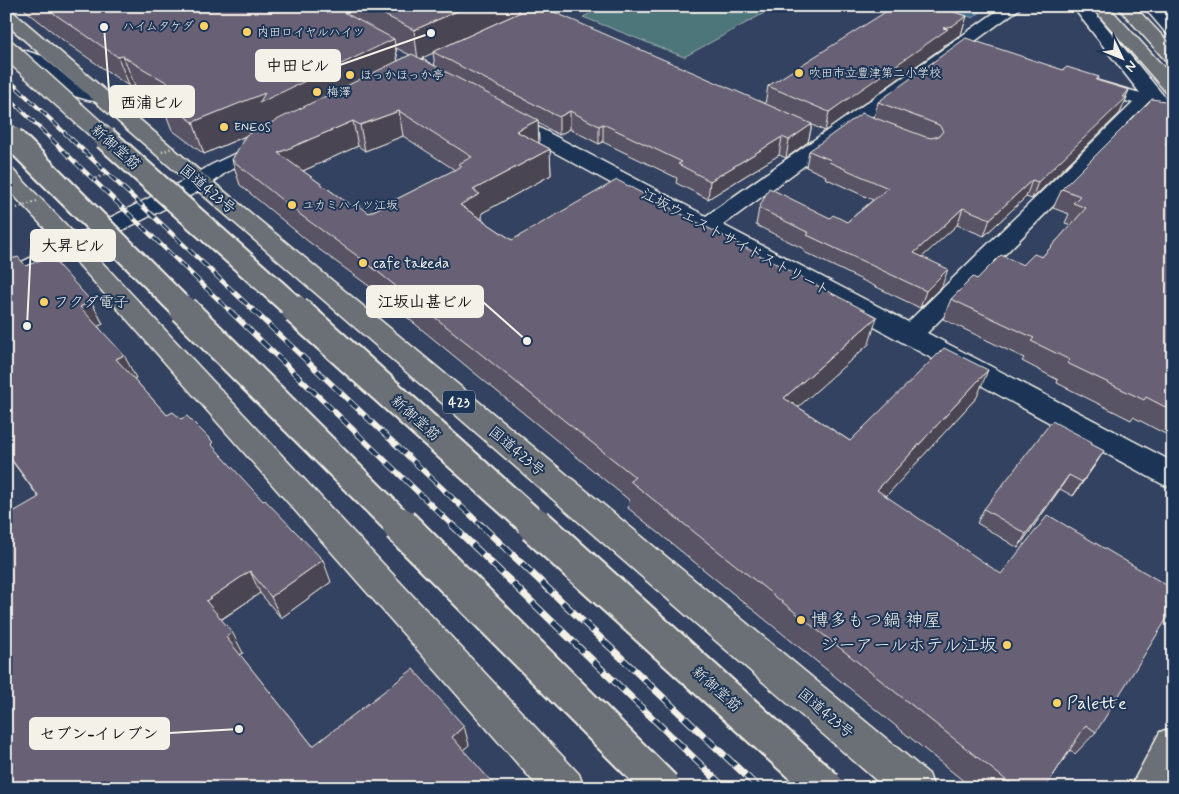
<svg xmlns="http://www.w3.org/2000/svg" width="1179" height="794" font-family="Mynerve,'Klee One',sans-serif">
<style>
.green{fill:#4e767a;stroke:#a1b4b1}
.water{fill:#456c8d;stroke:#8ba1b1}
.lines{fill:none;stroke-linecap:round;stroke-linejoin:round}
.minor-casing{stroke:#f4f1e8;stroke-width:3}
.major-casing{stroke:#f4f1e8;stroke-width:3}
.highway-casing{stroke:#f4f1e8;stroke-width:3}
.minor{fill:#1d3557;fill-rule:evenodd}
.major{fill:#6b6f75;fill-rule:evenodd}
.highway{fill:#6b6f75;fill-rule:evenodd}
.rail-far3-casing{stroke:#f4f1e8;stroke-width:4}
.rail-far2-casing{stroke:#f4f1e8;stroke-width:4.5}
.rail-far1-casing{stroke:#f4f1e8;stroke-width:5.5}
.rail-casing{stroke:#f4f1e8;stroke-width:7}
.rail-far3{stroke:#1d3557;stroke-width:2.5;stroke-dasharray:8;stroke-linecap:butt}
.rail-far2{stroke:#1d3557;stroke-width:3;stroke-dasharray:9;stroke-linecap:butt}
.rail-far1{stroke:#1d3557;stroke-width:4;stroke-dasharray:11;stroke-linecap:butt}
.rail{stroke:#1d3557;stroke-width:5;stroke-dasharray:14;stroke-linecap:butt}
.highway-bridge-far3-casing{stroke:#f4f1e8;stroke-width:21;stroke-linecap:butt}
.highway-bridge-far2-casing{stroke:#f4f1e8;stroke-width:26;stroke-linecap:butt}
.highway-bridge-far1-casing{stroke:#f4f1e8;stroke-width:32;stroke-linecap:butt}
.highway-bridge-casing{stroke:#f4f1e8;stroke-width:39;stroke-linecap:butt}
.path-bridge{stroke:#f4f1e8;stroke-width:2.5;stroke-dasharray:1 3;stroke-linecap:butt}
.highway-bridge-far3{stroke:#6b6f75;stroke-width:18}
.highway-bridge-far2{stroke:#6b6f75;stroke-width:22}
.highway-bridge-far1{stroke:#6b6f75;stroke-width:28}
.highway-bridge{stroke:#6b6f75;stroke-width:35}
.wall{fill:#595365;stroke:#f4f1e8;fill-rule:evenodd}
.shaded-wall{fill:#484452;stroke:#f4f1e8}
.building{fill:#676175;stroke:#f4f1e8;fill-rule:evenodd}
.poi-dot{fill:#ffd166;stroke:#1d3557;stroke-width:2}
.labels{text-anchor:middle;stroke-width:4;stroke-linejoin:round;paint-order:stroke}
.far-poi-label{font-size:12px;fill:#f4f1e8;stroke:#1d3557;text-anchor:start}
.shield{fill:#1d3557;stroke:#b4b9bc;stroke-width:1}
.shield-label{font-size:14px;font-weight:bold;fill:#f4f1e8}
.street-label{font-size:15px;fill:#f4f1e8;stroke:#1d3557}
.poi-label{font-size:15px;fill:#f4f1e8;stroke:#1d3557;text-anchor:start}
.near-poi-label{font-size:18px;fill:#f4f1e8;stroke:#1d3557;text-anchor:start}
.leader{fill:none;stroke:#f4f1e8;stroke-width:2}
.callout-dot{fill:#f4f1e8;stroke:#1d3557;stroke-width:2}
.callout{fill:#f4f1e8;stroke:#f4f1e8;stroke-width:2}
.callout-label{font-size:16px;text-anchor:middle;font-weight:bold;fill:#111}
</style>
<rect width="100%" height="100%" fill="#334260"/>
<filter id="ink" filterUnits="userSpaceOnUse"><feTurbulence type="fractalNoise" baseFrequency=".02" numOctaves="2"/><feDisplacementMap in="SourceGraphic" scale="10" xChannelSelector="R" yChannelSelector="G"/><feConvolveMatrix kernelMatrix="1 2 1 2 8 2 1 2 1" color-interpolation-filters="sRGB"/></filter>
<g filter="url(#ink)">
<!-- green -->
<path class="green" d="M606 6H777L684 57 583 17Z"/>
<!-- water -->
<path class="water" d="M937 6H980L986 8 973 18Z"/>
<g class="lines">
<!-- minor casing -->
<g class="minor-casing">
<g id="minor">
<path d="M539 6H561L559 9 520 28H508L506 24 508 20Z"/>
<path d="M1004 6H1023L723 225 908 322 1133 103 1084 89 1082 85 1084 81 1091 79 1140 93 1072 6H1089L1173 107V124L1166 122 1153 109 1147 111 927 333 1173 462V488L1162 484 499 122 496 118 499 114 506 112 513 114 706 216Z"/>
<path d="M1143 6H1160L1173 20V35L1167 34Z"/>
<path d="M23 50 42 56 75 84 107 92 109 96 107 100 100 102 88 100 61 92 35 68 17 59 14 55 17 51Z"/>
<path d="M266 139 273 141 276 145 273 149 225 173 207 187 15 285 6 288V270L191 177 211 165Z"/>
</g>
</g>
<!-- major casing -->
<g class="major-casing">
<path id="major" d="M1173 727V783L1170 788H1130L1160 732Z"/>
</g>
<!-- highway casing -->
<g class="highway-casing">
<g id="highway">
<path d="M1091 6H1108L1173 77V94L1166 92Z"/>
<path d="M1117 6H1134L1173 47V63L1167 62Z"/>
<path d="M6 10 12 11 207 177 929 774 934 788H885L6 24Z"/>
<path d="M6 168 13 170 96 256 579 774 584 788H539L80 266 6 187Z"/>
</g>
</g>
<!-- minor -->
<use href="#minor" class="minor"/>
<!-- major -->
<use href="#major" class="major"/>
<!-- highway -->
<use href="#highway" class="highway"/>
<!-- rail-far3 casing -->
<g class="rail-far3-casing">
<g id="rail-far3">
<path d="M6 77 71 139"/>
<path d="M6 95 51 139"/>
</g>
</g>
<!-- rail-far2 casing -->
<g class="rail-far2-casing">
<g id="rail-far2">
<path d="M50 138 230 311"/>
<path d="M70 138 254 311"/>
</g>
</g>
<!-- rail-far1 casing -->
<g class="rail-far1-casing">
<g id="rail-far1">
<path d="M229 310 453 526"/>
<path d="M253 310 482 526"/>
</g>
</g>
<!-- rail casing -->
<g class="rail-casing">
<g id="rail">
<path d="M452 525 725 788"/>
<path d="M481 525 759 788"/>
</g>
</g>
<!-- rail-far3 -->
<use href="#rail-far3" class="rail-far3"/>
<!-- rail-far2 -->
<use href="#rail-far2" class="rail-far2"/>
<!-- rail-far1 -->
<use href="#rail-far1" class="rail-far1"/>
<!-- rail -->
<use href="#rail" class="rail"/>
<!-- highway-bridge-far3 casing -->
<g class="highway-bridge-far3-casing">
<g id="highway-bridge-far3">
<path d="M6 48 107 139"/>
<path d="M6 132 13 139"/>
</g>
</g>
<!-- highway-bridge-far2 casing -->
<g class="highway-bridge-far2-casing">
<g id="highway-bridge-far2">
<path d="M12 138 185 311"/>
<path d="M105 138 298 311"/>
</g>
</g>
<!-- highway-bridge-far1 casing -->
<g class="highway-bridge-far1-casing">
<g id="highway-bridge-far1">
<path d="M184 310 401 526"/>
<path d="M296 310 536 526"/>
</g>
</g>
<!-- highway-bridge casing -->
<g class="highway-bridge-casing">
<g id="highway-bridge">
<path d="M400 525 663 788"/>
<path d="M535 525 826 788"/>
</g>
</g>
<!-- path-bridge -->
<g class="path-bridge">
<path d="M162 152 177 146"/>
<path d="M92 180 105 175"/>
<path d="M17 208 37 201"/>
</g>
<!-- highway-bridge-far3 -->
<use href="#highway-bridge-far3" class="highway-bridge-far3"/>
<!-- highway-bridge-far2 -->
<use href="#highway-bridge-far2" class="highway-bridge-far2"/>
<!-- highway-bridge-far1 -->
<use href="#highway-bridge-far1" class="highway-bridge-far1"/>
<!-- highway-bridge -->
<use href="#highway-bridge" class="highway-bridge"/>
</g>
<!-- wall -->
<g class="wall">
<path d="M24 6H518L519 13 765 104 768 86 967 16 961 34 947 44 943 45V47L825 131 812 125 808 142 786 158 779 155 708 199 676 183 677 178 603 142 599 144 570 129 559 135 538 123 539 143 550 149 551 175 482 213V220L512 240 869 344 798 407 850 441 977 397 886 496 1096 732 1075 754 1070 750 1045 788H972L628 508 629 500 369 286 309 242 240 185 232 160 246 136 204 154 172 130 162 104 146 95 135 86 130 87 68 44 25 10ZM396 48 410 55 398 61ZM433 53 435 66 421 58ZM403 136 455 170 369 213 353 207 303 171 358 146 365 151Z"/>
<path d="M1063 70 1099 77 1098 80 1129 90 1126 97H1127L1120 113 1032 199 1026 197 984 236 957 225 922 257 942 286 920 308 804 252V249L756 225 759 208 830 218 847 222 873 200 825 178 826 176 806 167 809 151 874 118 878 102Z"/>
<path d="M1173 104V144L1171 146H1173V438L1133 417 1131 420 1057 383 1058 380 1022 361 1024 358 943 319 951 299 977 279 1023 265 1042 257 1071 225 1065 223 1069 214 1053 208 1062 189Z"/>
<path d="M14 258 26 266 91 301 103 324 98 326 136 378 134 379 167 415 181 419 216 450 331 582 281 618 260 593 221 620 243 653 240 655 313 746 469 745 463 750 6 788 39 498 12 461 10 463Z"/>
<path d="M1091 444 1104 451 1095 465 1073 496 1060 489 1018 548 977 523 984 509Z"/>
</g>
<!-- shaded-wall -->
<g class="shaded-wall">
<path d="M469 6H518L519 13 433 52V53L418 60 414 30Z"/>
<path d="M967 16 961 34 947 44 943 45V47L825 131 829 112 943 28Z"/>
<path d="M394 39 399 69 204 154 193 122Z"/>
<path d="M123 56 135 86 130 87 118 57Z"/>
<path d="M1129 90 1125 99 1127 97 1120 113 1032 199 1038 182Z"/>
<path d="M399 111 403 136 365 151 360 125Z"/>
<path d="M570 111V129L559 135V117Z"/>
<path d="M538 120 539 145 516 131Z"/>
<path d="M353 121 358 146 285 179 278 153Z"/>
<path d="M603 124V142L599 144V126Z"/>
<path d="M812 124 808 142 786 158 789 140Z"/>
<path d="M1173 135V144L1155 163 1165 144Z"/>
<path d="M782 137 779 155 708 199 710 181Z"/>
<path d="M550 149 551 175 482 213V220L460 205 473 190Z"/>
<path d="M1032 180 1026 197 984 236 990 219Z"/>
<path d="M963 208 957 225 908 270 914 253Z"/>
<path d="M6 245 16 263 6 269Z"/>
<path d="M948 269 942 286 920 308 926 291Z"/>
<path d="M91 301 103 324 92 329 80 307Z"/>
<path d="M877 317 869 344 778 425 784 398Z"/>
<path d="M124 355 136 378 128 382 116 359Z"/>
<path d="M988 370 977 397 867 517 877 490Z"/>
<path d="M1104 451 1095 465 1073 496 1082 482Z"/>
<path d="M6 452 12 461 10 463 6 458Z"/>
<path d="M1069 475 1060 489 1018 548 1026 534Z"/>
<path d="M323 560 331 582 281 618 271 597Z"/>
<path d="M250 571 260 593 217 622 206 601Z"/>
<path d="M232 632 243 653 237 657 226 637Z"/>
<path d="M464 726 469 745 457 756 452 737Z"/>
</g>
<!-- building -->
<g class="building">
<path d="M45 6H332L394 39 259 103 265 93 193 122 160 99 182 91 135 64 123 56 118 57 56 15Z"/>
<path d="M367 6H469L414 30Z"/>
<path d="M534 6H540L812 124 789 140 782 137 710 181 678 164 682 162 603 124 599 126 570 111 559 117 433 52Z"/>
<path d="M895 6H935L967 16 952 26 943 28 948 29 829 112 768 86Z"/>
<path d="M966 38 1063 70 1067 67 1099 77 1096 80 1129 90 1123 97H1127L1038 182 1032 180 990 219 963 208 914 253 948 269 926 291 807 235 809 233 759 208 769 188 830 218 833 215 847 222 888 188 829 162 831 160 809 151 862 113 923 136 931 138 939 136 943 131 939 125 878 102Z"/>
<path d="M412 54 538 120 516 131 550 149 473 190 480 194 460 205 512 240 617 180 877 317 784 398 850 441 944 348 988 370 877 490 1001 574 1048 515 1173 589V609L1096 732 1086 725 1045 788H1016L630 481 635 477 363 260 302 216 232 160 246 135ZM399 111 472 157 458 164 462 166 369 213 357 204 353 207 278 153 353 121 360 125Z"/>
<path d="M1152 99 1171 102 1173 104V135L1165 144 1173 146V411L1146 397 1144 400 1067 363 1070 360 1031 341 1034 338 951 299 973 277 977 279 1001 255 1023 265 1034 254 1042 257 1086 208 1073 203 1080 196 1062 189Z"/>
<path d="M50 256 91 301 80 307 124 355 116 359 167 415 173 412 181 419 187 416 213 442 211 444 263 501 265 500 323 560 271 597 250 571 206 601 232 632 226 637 313 746 413 669 464 726 452 737 497 788H6V516L39 497 6 452V261L18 257 26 266Z"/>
<path d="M1052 421 1092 442 1091 444 1104 451 1082 482 1069 475 1026 534 984 509Z"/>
</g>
</g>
<!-- markers -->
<g class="poi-dot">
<circle cx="204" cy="26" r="5"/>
<circle cx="247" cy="32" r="5"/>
<circle cx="799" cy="73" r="5"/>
<circle cx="350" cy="75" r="5"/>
<circle cx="317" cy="92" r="5"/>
<circle cx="224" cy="127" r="5"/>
<circle cx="292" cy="205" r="5"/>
<circle cx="363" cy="263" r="5"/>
<circle cx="44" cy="302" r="5"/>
<circle cx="801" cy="620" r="5"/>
<circle cx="1007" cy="645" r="5"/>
<circle cx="1057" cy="703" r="5"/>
</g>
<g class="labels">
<!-- far-poi labels -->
<g class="far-poi-label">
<text x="194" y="30" text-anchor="end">ハイムタケダ</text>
<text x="257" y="36">内田ロイヤルハイツ</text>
<text x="809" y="77">吹田市立豊津第二小学校</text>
<text x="360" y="79">ほっかほっか亭</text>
<text x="327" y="96">梅澤</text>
<text x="234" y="131">ENEOS</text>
<text x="302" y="209">ユカミハイツ江坂</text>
</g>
<!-- shield labels -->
<rect class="shield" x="443" y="390.5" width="32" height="23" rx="4"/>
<g class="shield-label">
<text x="459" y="407">423</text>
</g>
<!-- street labels -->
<g class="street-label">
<text transform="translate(116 147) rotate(42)" y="5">新御堂筋</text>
<text transform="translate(208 189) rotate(40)" y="5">国道423号</text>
<text transform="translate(736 242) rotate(28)" y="5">江坂ウエストサイドストリート</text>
<text transform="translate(416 418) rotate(42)" y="5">新御堂筋</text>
<text transform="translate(517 451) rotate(40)" y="5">国道423号</text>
<text transform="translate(717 689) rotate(42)" y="5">新御堂筋</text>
<text transform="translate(826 713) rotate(40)" y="5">国道423号</text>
</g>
<!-- poi labels -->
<g class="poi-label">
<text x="373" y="268">cafe takeda</text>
<text x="54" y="307">フクダ電子</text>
</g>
<!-- near-poi labels -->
<g class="near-poi-label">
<text x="811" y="626">博多もつ鍋 神屋</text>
<text x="997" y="651" text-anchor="end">ジーアールホテル江坂</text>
<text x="1067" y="709">Palette</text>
</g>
</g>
<!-- callouts -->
<path class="leader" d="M431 33L340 65M104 27L110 102M27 326L31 246M527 341L483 302M239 729L169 733"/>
<g class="callout-dot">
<circle cx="431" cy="33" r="5"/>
<circle cx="104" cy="27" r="5"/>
<circle cx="27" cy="326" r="5"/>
<circle cx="527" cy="341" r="5"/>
<circle cx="239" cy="729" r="5"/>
</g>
<g class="callout">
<rect x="256" y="50" width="84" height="31" rx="5"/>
<rect x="110" y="86" width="84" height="31" rx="5"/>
<rect x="31" y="230" width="84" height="31" rx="5"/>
<rect x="367" y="286" width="116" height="31" rx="5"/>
<rect x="30" y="718" width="139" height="31" rx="5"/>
</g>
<g class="callout-label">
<text x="298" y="71">中田ビル</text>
<text x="152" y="108">西浦ビル</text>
<text x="73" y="251">大昇ビル</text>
<text x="425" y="307">江坂山甚ビル</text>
<text x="99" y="739">セブン-イレブン</text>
</g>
<!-- margin -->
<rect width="1179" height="794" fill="none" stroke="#1d3557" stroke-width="25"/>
<rect x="12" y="12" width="1154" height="769" fill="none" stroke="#f4f1e8" stroke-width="2" filter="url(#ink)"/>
<!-- north arrow -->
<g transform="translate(1122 58) rotate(133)" stroke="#1d3557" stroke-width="4" paint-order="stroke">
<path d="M0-4L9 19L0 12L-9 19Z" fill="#f4f1e8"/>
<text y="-8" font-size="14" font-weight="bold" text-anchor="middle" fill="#f4f1e8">N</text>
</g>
</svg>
